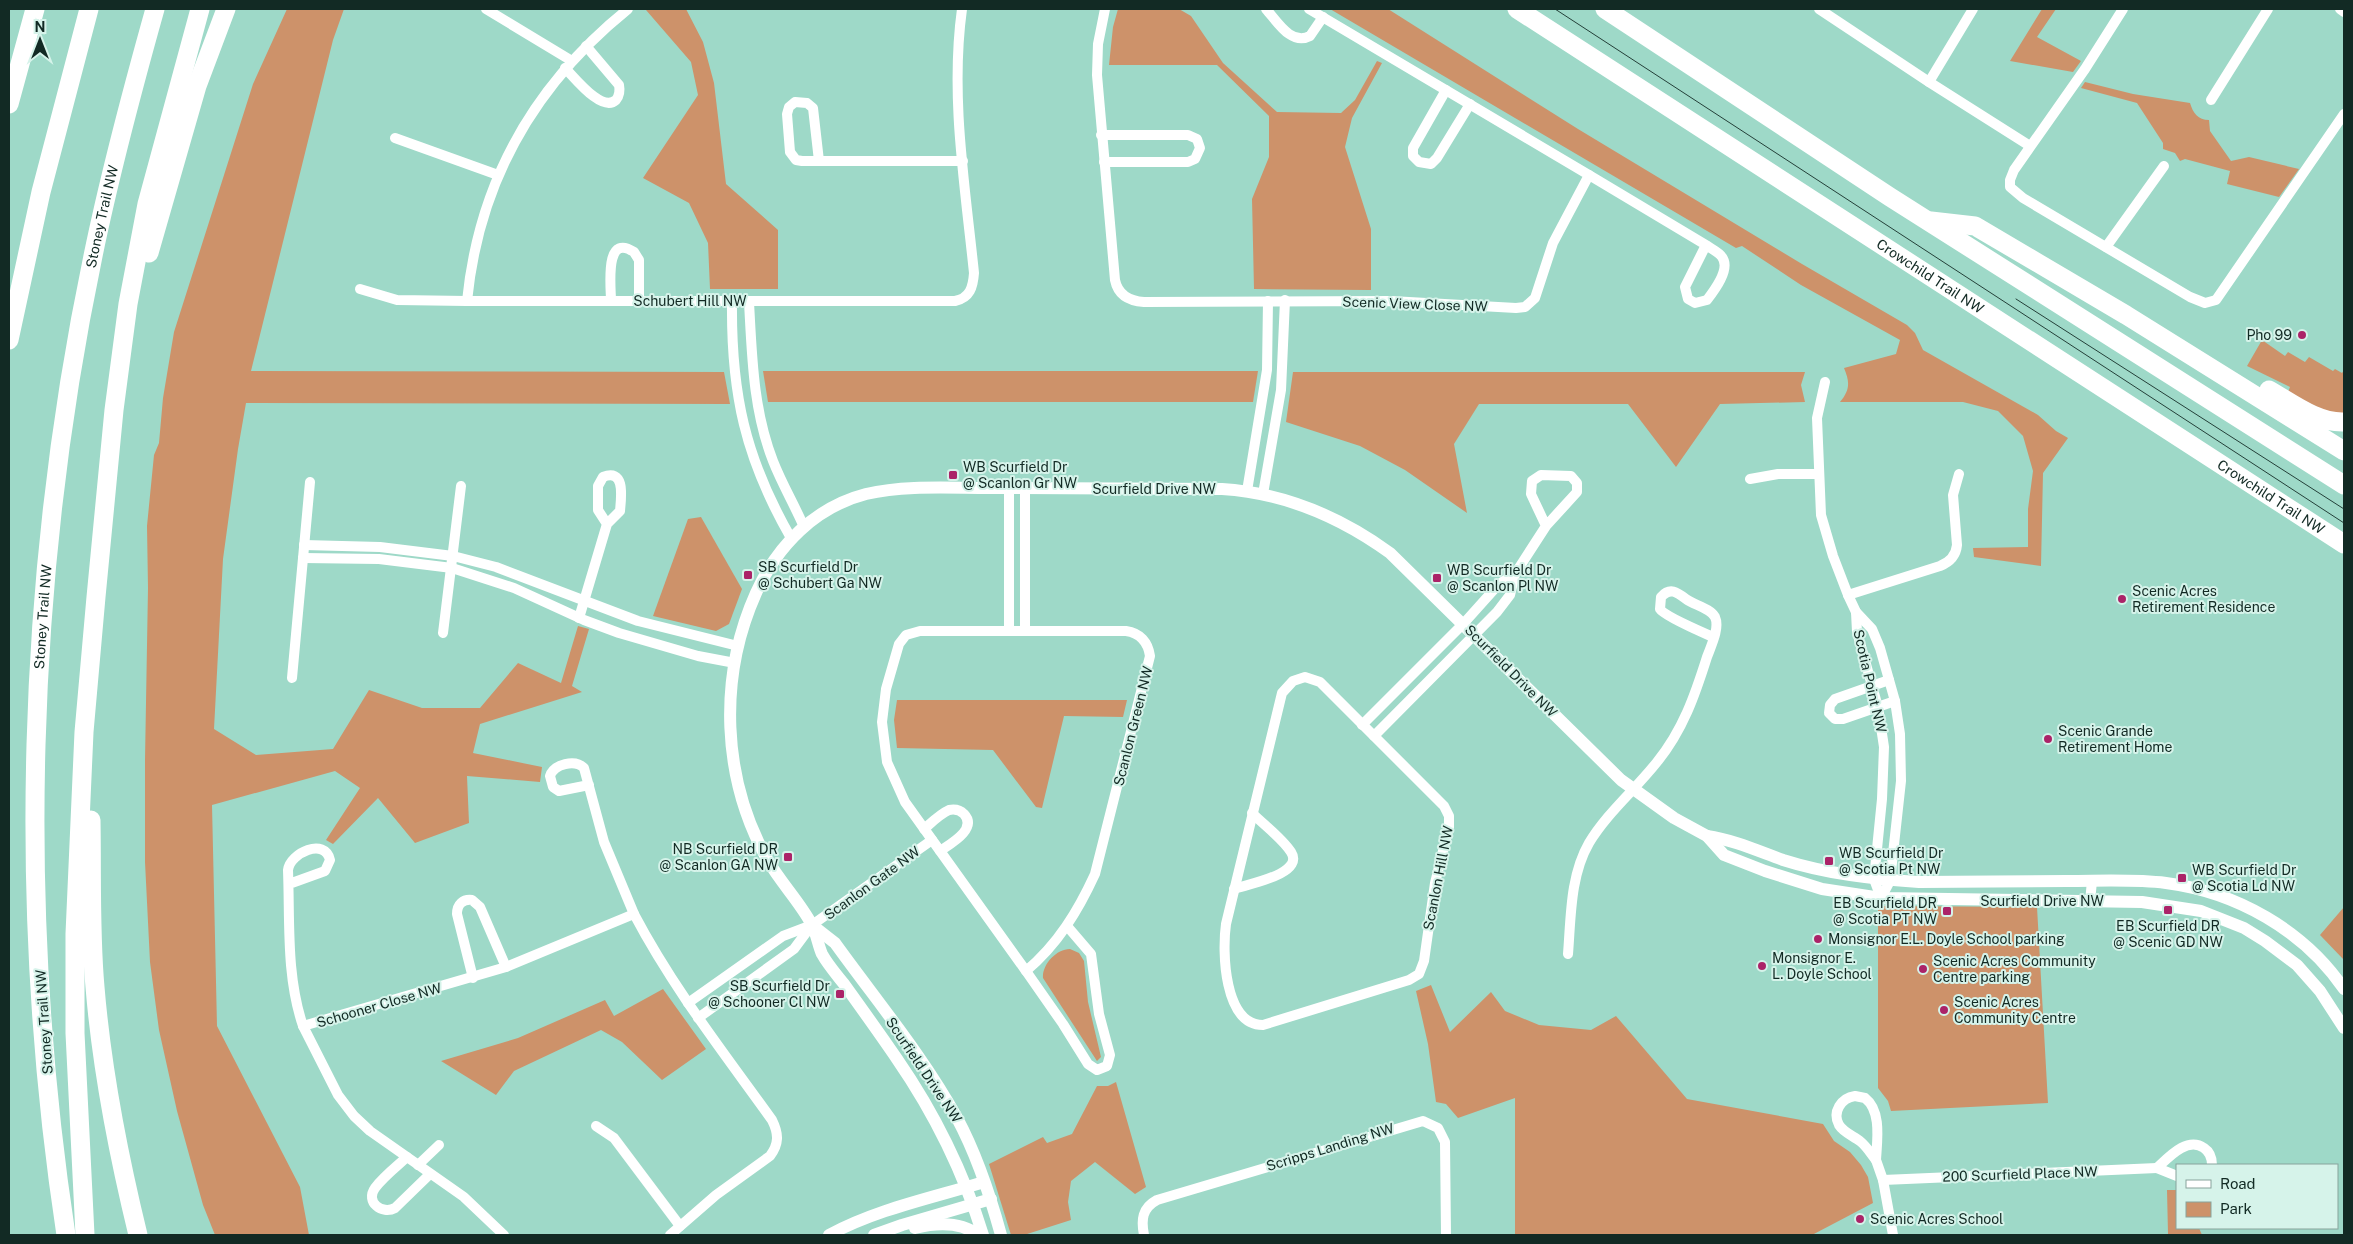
<svg xmlns="http://www.w3.org/2000/svg" width="2353" height="1244" font-family="'Public Sans',sans-serif">
<style>
.green{fill:#cd926a}
.lines{fill:none;stroke-linecap:round;stroke-linejoin:round}
.minor{stroke:#fff;stroke-width:10}
.tertiary{stroke:#fff;stroke-width:12}
.motorway{stroke:#fff;stroke-width:19}
.tram{stroke:#244039;stroke-width:1}
.poi-dot{fill:#ab2368;stroke:#d6f3ea;stroke-width:2}
.labels{text-anchor:middle;stroke-width:4;stroke-linejoin:round;paint-order:stroke}
.street-label{font-size:14px;fill:#122a24;stroke:#d6f3ea}
.poi-label{font-size:14px;fill:#122a24;stroke:#d6f3ea;text-anchor:start}
</style>
<rect width="100%" height="100%" fill="#9ed9c8"/>
<!-- green -->
<g class="green">
<path d="M287 9H344L333 40 251 371 724 372 730 404 246 403 238 449 223 559 214 729 256 755 333 749 369 690 422 708H480L518 663 561 683 578 626 589 629 572 686 582 692 480 724 473 753 542 767 540 782 467 776 469 823 415 843 378 798 333 844 326 840 360 788 335 771 212 805 217 1026 300 1187 309 1235H215L203 1205 177 1111 159 1030 150 962 145 862V760L148 588 147 526 154 455 159 443 163 398 174 332 253 84Z"/>
<path d="M649 9H686L703 42 714 83 726 184 778 230V289H710L708 243 689 203 643 178 698 95 691 62 646 10Z"/>
<path d="M1118 9H1179L1191 16 1223 63 1277 112 1341 113 1355 100 1377 61 1382 63 1352 118 1345 147 1371 229V290L1254 289 1252 199 1269 157V116L1217 65H1109L1113 27Z"/>
<path d="M1330 9H1388L1578 129 1802 264 1907 325 1915 333 1923 350 2038 415 2056 431 2068 438 2043 473 2041 566 1974 557 1973 548 2028 547V509L2033 471 2023 436 1998 411 1963 402H1840C1850 390 1850 382 1844 368L1896 354 1900 340 1801 285 1742 246 1736 248Z"/>
<path d="M2042 9H2056L2037 37 2081 61 2073 72 2010 61Z"/>
<path d="M2085 82 2133 94 2190 103C2193 113 2198 120 2209 120L2210 131 2231 161 2249 157 2299 169 2279 197 2227 184 2230 171 2185 159 2180 161 2175 153 2163 149V143L2137 103 2081 88Z"/>
<path d="M2262 340 2285 356 2288 352 2305 362 2309 357 2333 371 2335 369 2342 373 2344 370V416L2330 414 2288 392 2290 387 2247 366Z"/>
<path d="M763 371H1258L1253 402H768Z"/>
<path d="M1293 372H1805L1801 385 1805 402 1720 404 1676 467 1628 404H1479L1454 444 1467 513 1405 470 1360 446 1286 422Z"/>
<path d="M701 517 742 589 729 624 716 631 653 616 688 519Z"/>
<path d="M897 700H1127L1123 717 1064 716 1042 808 1036 807 993 750 897 748 894 720Z"/>
<path d="M1878 906 2037 907 2048 1103 1891 1111 1888 1101 1878 1088Z"/>
<path d="M2344 907V960L2320 935Z"/>
<path d="M1070 949 1079 953 1084 961 1088 1002 1101 1057 1097 1061 1043 978C1042 965 1056 949 1070 949Z"/>
<path d="M1431 985 1450 1032 1491 992 1505 1011 1539 1025 1591 1030 1616 1016 1687 1099 1823 1124 1834 1141 1850 1152 1861 1165 1868 1177 1873 1203 1812 1235H1515V1098L1458 1118 1446 1104 1436 1102 1428 1044 1416 991Z"/>
<path d="M663 989 706 1049 662 1080 622 1042 601 1030 514 1071 496 1095 441 1061 518 1038 605 1000 614 1016Z"/>
<path d="M1116 1082 1146 1187 1135 1194 1095 1162 1071 1181 1068 1202 1071 1220 1024 1235H1011L989 1164 1043 1137 1047 1143 1072 1134 1097 1086H1108Z"/>
<path d="M2167 1190H2177V1228H2199L2202 1235H2140L2168 1234Z"/>
</g>
<g class="lines">
<!-- minor -->
<g class="minor">
<path d="M486 9 572 61"/>
<path d="M628 9C535 84 479 181 467 301H955C970 298 973 287 974 273 965 185 950 96 962 9"/>
<path d="M1105 9 1098 44 1097 75 1115 280C1118 295 1129 301 1144 302L1391 301 1516 308 1525 307 1535 298 1553 243 1589 175 1309 9"/>
<path d="M1266 9C1277 21 1291 46 1310 36L1323 17"/>
<path d="M1819 9 1929 82 2030 146"/>
<path d="M2123 9 2085 69 2014 170 2010 180V187L2023 198 2190 297 2205 303 2216 300 2344 114"/>
<path d="M2340 9 2344 12"/>
<path d="M565 68C575 78 602 113 616 100 620 95 620 90 619 85L586 46"/>
<path d="M1929 82 1973 9"/>
<path d="M1446 90 1413 148V156L1419 162 1431 164 1437 158 1470 104"/>
<path d="M2211 100 2268 9"/>
<path d="M1101 135H1188L1197 139 1200 148 1195 159 1188 162H1104"/>
<path d="M395 138 498 175"/>
<path d="M819 161 813 108 807 103 795 102 789 107 787 114 790 152 796 160 802 161H963"/>
<path d="M1589 175 1706 245C1711 249 1719 252 1722 257 1731 269 1714 291 1707 300L1695 303 1688 299 1685 287 1706 245"/>
<path d="M2106 247 2164 166"/>
<path d="M360 289 397 300 467 301"/>
<path d="M611 301C611 287 604 232 634 252L639 260V301"/>
<path d="M732 302C731 393 745 458 791 538"/>
<path d="M749 302C752 356 753 410 773 461 782 484 794 504 804 527"/>
<path d="M1825 382 1817 418 1821 515 1833 556 1848 595 1856 612 1872 629 1880 648 1895 701 1900 734 1901 781 1890 881 1881 898"/>
<path d="M1750 479 1778 474H1818"/>
<path d="M1025 488V631"/>
<path d="M1247 491 1267 370 1268 301"/>
<path d="M1263 494 1281 390 1285 300"/>
<path d="M304 545 380 547 453 556 496 567 638 621 738 646"/>
<path d="M303 558 379 559 452 568 514 588 584 620 619 633 698 656 735 663"/>
<path d="M1848 595 1940 566C1950 562 1956 556 1957 545L1953 495 1959 474"/>
<path d="M1856 612 1857 632 1878 707 1884 747 1882 799 1874 879 1881 898"/>
<path d="M579 618 607 524 620 511C621 498 626 468 603 477L598 486V510L607 524"/>
<path d="M920 631H1126C1140 633 1148 642 1150 656L1095 874C1078 911 1058 944 1026 971L905 802 887 762 882 722 886 689 899 644 906 635Z"/>
<path d="M1009 631V488"/>
<path d="M443 633 461 486"/>
<path d="M1305 677 1320 682 1444 806 1449 816V827L1435 883 1424 961 1419 974 1409 980 1263 1025C1224 1025 1222 952 1226 924L1282 693 1293 681Z"/>
<path d="M292 678 310 482"/>
<path d="M1889 680 1835 699 1830 705 1829 713 1835 719H1843L1895 701"/>
<path d="M1362 725 1464 623 1499 584 1515 574"/>
<path d="M1374 736 1497 612 1510 595 1515 574 1546 526 1577 492V483L1571 476 1541 475 1532 481 1531 494 1546 526"/>
<path d="M589 785 559 791 553 787 550 776C554 764 575 759 584 768L604 842 634 914"/>
<path d="M924 829C931 823 940 814 949 810 954 809 960 810 964 814 978 829 950 844 940 851"/>
<path d="M289 884 325 871 330 860C325 837 290 853 288 870 290 922 286 976 303 1026"/>
<path d="M1234 889C1248 884 1305 874 1291 852 1282 838 1264 825 1252 813"/>
<path d="M2090 902 2092 881"/>
<path d="M1568 954C1571 917 1570 876 1589 843 1607 813 1635 790 1657 762 1683 730 1695 695 1707 657 1711 646 1720 628 1715 617 1710 608 1694 605 1686 599 1677 592 1670 587 1661 597L1660 609C1664 616 1704 633 1713 637"/>
<path d="M1026 971 1063 1024 1088 1064 1097 1070 1107 1066 1110 1055 1099 1014 1091 954 1067 926"/>
<path d="M473 978 457 914C457 904 463 899 472 900L480 907 506 967"/>
<path d="M688 1003 783 936 812 925 932 840"/>
<path d="M698 1018 794 949 811 926"/>
<path d="M1855 1096 1865 1098C1882 1111 1877 1141 1876 1160 1871 1154 1867 1147 1861 1142 1854 1136 1844 1133 1839 1125 1832 1112 1841 1098 1855 1096Z"/>
<path d="M596 1126 614 1138 680 1226"/>
<path d="M407 1157C396 1167 383 1177 375 1188 365 1202 382 1215 395 1208L430 1174"/>
<path d="M1876 1160 1883 1180 1893 1235"/>
<path d="M418 1165 439 1145"/>
<path d="M2177 1176 2157 1168C2168 1158 2187 1136 2204 1148 2210 1152 2212 1158 2212 1165"/>
<path d="M1883 1180 2157 1168"/>
<path d="M504 1235 464 1197 370 1131 354 1116 338 1095 303 1026 506 967 634 914C673 988 724 1053 772 1120 779 1134 779 1144 770 1156L716 1195 670 1235"/>
<path d="M1144 1235C1141 1220 1142 1208 1157 1200L1423 1121 1438 1128 1445 1142 1446 1235"/>
</g>
<!-- tertiary -->
<g class="tertiary">
<path d="M1707 836C1734 840 1758 851 1783 860 1827 874 1873 879 1919 882 1968 882 2018 881 2067 881 2100 881 2134 879 2166 883 2236 892 2304 930 2344 989"/>
<path d="M812 925 835 943C876 1000 923 1056 957 1118 977 1155 990 1195 1001 1235"/>
<path d="M915 1228C936 1223 960 1221 978 1235"/>
<path d="M829 1235C877 1209 932 1198 984 1182"/>
<path d="M874 1235 902 1225 991 1199"/>
<path d="M983 1235C963 1171 935 1114 897 1059 880 1034 862 1009 844 984 837 975 828 965 822 954 818 945 817 935 812 925 800 902 780 882 767 859 722 778 718 678 756 593 777 546 815 507 866 494 905 485 948 488 989 488 1066 488 1144 489 1222 489 1285 493 1339 516 1390 553L1621 780 1674 818 1707 836 1724 855 1765 871 1822 889 1881 898 2142 902 2201 911 2244 928 2265 941 2297 965 2320 991 2344 1028"/>
</g>
<!-- motorway -->
<g class="motorway">
<path id="s1" d="M1517 9 2344 544"/>
<path d="M1605 9 1890 197 2344 485"/>
<path d="M9 104 35 9"/>
<path d="M1931 221 1975 226 2126 315 2344 451"/>
<path d="M149 253 197 86 226 9"/>
<path d="M9 340 41 192 89 9"/>
<path d="M2269 390C2292 403 2317 423 2344 422"/>
<path d="M91 820C92 875 90 932 95 987 102 1072 118 1153 138 1235"/>
<path id="s2" d="M66 1235C17 913 26 576 93 256 110 173 132 91 155 9"/>
<path d="M85 1235 75 1033V934L84 732 96 597 114 410 128 304 147 204 200 9"/>
</g>
<!-- tram -->
<g class="tram">
<path d="M1555 9 2344 523"/>
<path d="M2016 299 2344 509"/>
</g>
</g>
<!-- markers -->
<g class="poi-dot">
<circle cx="2302" cy="335" r="5"/>
<rect x="948" y="470" width="10" height="10" rx="2.5"/>
<rect x="743" y="570" width="10" height="10" rx="2.5"/>
<rect x="1432" y="573" width="10" height="10" rx="2.5"/>
<circle cx="2122" cy="599" r="5"/>
<circle cx="2048" cy="739" r="5"/>
<rect x="783" y="852" width="10" height="10" rx="2.5"/>
<rect x="1824" y="856" width="10" height="10" rx="2.5"/>
<rect x="2177" y="873" width="10" height="10" rx="2.5"/>
<rect x="2163" y="905" width="10" height="10" rx="2.5"/>
<rect x="1942" y="906" width="10" height="10" rx="2.5"/>
<circle cx="1818" cy="939" r="5"/>
<circle cx="1762" cy="966" r="5"/>
<circle cx="1923" cy="969" r="5"/>
<rect x="835" y="989" width="10" height="10" rx="2.5"/>
<circle cx="1944" cy="1010" r="5"/>
<circle cx="1860" cy="1219" r="5"/>
</g>
<g class="labels">
<!-- street labels -->
<g class="street-label">
<text dy="5" stroke="none"><textPath href="#s2" startOffset="1025">Stoney Trail NW</textPath></text>
<text dy="5" stroke="none"><textPath href="#s1" startOffset="492">Crowchild Trail NW</textPath></text>
<text x="690" y="306">Schubert Hill NW</text>
<text transform="translate(1415 304) rotate(2)" y="5">Scenic View Close NW</text>
<text x="1154" y="494">Scurfield Drive NW</text>
<text dy="5" stroke="none"><textPath href="#s1" startOffset="898">Crowchild Trail NW</textPath></text>
<text dy="5" stroke="none"><textPath href="#s2" startOffset="620">Stoney Trail NW</textPath></text>
<text transform="translate(1511 671) rotate(45)" y="5">Scurfield Drive NW</text>
<text transform="translate(1870 681) rotate(77)" y="5">Scotia Point NW</text>
<text transform="translate(1133 726) rotate(-76)" y="5">Scanlon Green NW</text>
<text transform="translate(1438 878) rotate(-79)" y="5">Scanlon Hill NW</text>
<text transform="translate(872 883) rotate(-36)" y="5">Scanlon Gate NW</text>
<text x="2042" y="906">Scurfield Drive NW</text>
<text transform="translate(379 1005) rotate(-16)" y="5">Schooner Close NW</text>
<text transform="translate(44 1022) rotate(-94)" y="5">Stoney Trail NW</text>
<text transform="translate(924 1070) rotate(56)" y="5">Scurfield Drive NW</text>
<text transform="translate(1330 1147) rotate(-17)" y="5">Scripps Landing NW</text>
<text transform="translate(2020 1174) rotate(-2)" y="5">200 Scurfield Place NW</text>
</g>
<!-- poi labels -->
<g class="poi-label">
<text x="2292" y="340" text-anchor="end">Pho 99</text>
<text x="963" y="472">WB Scurfield Dr<tspan x="963" dy="16">@ Scanlon Gr NW</tspan></text>
<text x="758" y="572">SB Scurfield Dr<tspan x="758" dy="16">@ Schubert Ga NW</tspan></text>
<text x="1447" y="575">WB Scurfield Dr<tspan x="1447" dy="16">@ Scanlon Pl NW</tspan></text>
<text x="2132" y="596">Scenic Acres<tspan x="2132" dy="16">Retirement Residence</tspan></text>
<text x="2058" y="736">Scenic Grande<tspan x="2058" dy="16">Retirement Home</tspan></text>
<text x="778" y="854" text-anchor="end">NB Scurfield DR<tspan x="778" dy="16">@ Scanlon GA NW</tspan></text>
<text x="1839" y="858">WB Scurfield Dr<tspan x="1839" dy="16">@ Scotia Pt NW</tspan></text>
<text x="2192" y="875">WB Scurfield Dr<tspan x="2192" dy="16">@ Scotia Ld NW</tspan></text>
<text x="1937" y="908" text-anchor="end">EB Scurfield DR<tspan x="1937" dy="16">@ Scotia PT NW</tspan></text>
<text x="2168" y="931" text-anchor="middle">EB Scurfield DR<tspan x="2168" dy="16">@ Scenic GD NW</tspan></text>
<text x="1828" y="944">Monsignor E.L. Doyle School parking</text>
<text x="1772" y="963">Monsignor E.<tspan x="1772" dy="16">L. Doyle School</tspan></text>
<text x="1933" y="966">Scenic Acres Community<tspan x="1933" dy="16">Centre parking</tspan></text>
<text x="830" y="991" text-anchor="end">SB Scurfield Dr<tspan x="830" dy="16">@ Schooner Cl NW</tspan></text>
<text x="1954" y="1007">Scenic Acres<tspan x="1954" dy="16">Community Centre</tspan></text>
<text x="1870" y="1224">Scenic Acres School</text>
</g>
</g>
<!-- border -->
<rect width="2353" height="1244" fill="none" stroke="#122a24" stroke-width="20"/>
<!-- legend -->
<rect x="2176" y="1164" width="162" height="65" fill="#d6f3ea" stroke="#88a39b"/>
<rect x="2186" y="1180" width="25" height="8" fill="#ffffff" stroke="#88a39b"/>
<text x="2220" y="1189" font-size="15" fill="#122a24">Road</text>
<rect x="2186" y="1202" width="25" height="15" fill="#cd926a" stroke="#88a39b"/>
<text x="2220" y="1214" font-size="15" fill="#122a24">Park</text>
<!-- north arrow -->
<g transform="translate(40 40)" stroke="#d6f3ea" stroke-width="4" paint-order="stroke">
<path d="M0-4L9 19L0 12L-9 19Z" fill="#122a24"/>
<text y="-8" font-size="14" font-weight="bold" text-anchor="middle" fill="#122a24">N</text>
</g>
</svg>
